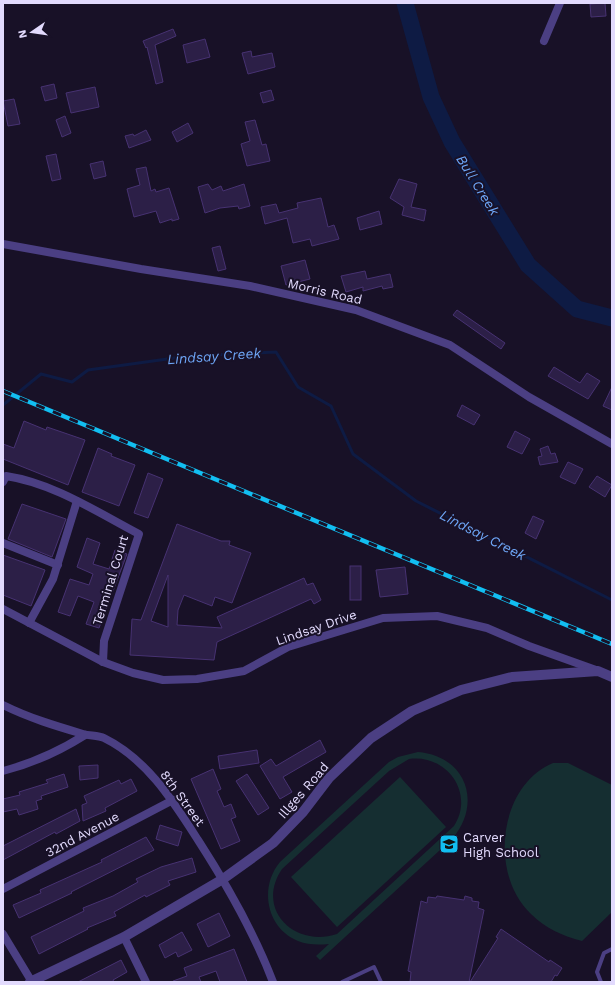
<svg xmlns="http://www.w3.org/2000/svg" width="615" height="985" font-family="'Work Sans',sans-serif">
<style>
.green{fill:#152e31;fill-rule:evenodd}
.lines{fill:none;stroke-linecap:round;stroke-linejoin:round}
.stream{stroke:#0e1b44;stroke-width:3}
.river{stroke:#0e1b44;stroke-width:17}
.building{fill:#2c1f47;stroke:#473272;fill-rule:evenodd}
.service{stroke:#4b3f83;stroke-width:4}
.minor{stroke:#4b3f83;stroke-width:8}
.tertiary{stroke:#4b3f83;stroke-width:10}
.rail-casing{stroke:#12bef1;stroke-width:4.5}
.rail{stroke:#181127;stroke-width:3;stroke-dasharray:9;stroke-linecap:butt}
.labels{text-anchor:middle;stroke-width:4;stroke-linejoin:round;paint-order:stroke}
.street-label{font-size:13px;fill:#e2dafd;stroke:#181127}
.poi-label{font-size:13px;fill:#e2dafd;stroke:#181127;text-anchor:start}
.water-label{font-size:14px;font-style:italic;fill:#6ea6f7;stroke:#181127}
</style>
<rect width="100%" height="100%" fill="#181127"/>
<!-- green -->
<g class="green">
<path d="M418 752C466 756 483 803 452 839L320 960 316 956 329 944C318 945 308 945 298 941 266 928 259 887 280 862L389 762 398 757ZM409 759C447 754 475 793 454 826L337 934C294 948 255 909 282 869L389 771Z"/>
<path d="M553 763H568L612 785V912L582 941C563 936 545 928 531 914 489 875 498 786 553 763Z"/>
<path d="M400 777 446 827 337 927 291 877Z"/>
</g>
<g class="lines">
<!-- stream -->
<path class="stream" d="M3 405 41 374 72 382 88 370 189 356 276 352 298 387 331 406 353 454 416 501 612 600"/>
<!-- river -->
<path class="river" d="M405 3 431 97 452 142 528 265 577 309 612 318"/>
</g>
<!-- building -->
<g class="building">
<path d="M605 3 606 16 591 17 590 4Z"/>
<path d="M173 29 176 36 155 45 163 82 156 84 147 47 146 48 143 41Z"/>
<path d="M205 39 210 57 187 63 183 45Z"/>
<path d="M251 51 252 57 272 53 275 67 248 74 242 53Z"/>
<path d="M54 84 57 98 45 101 41 87Z"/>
<path d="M95 87 99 107 71 113 66 93Z"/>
<path d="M271 90 274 100 263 103 260 93Z"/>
<path d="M14 99 20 124 8 126 3 101Z"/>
<path d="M65 116 71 133 62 137 56 120Z"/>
<path d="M255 120 262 145 266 144 270 161 247 166 241 144 250 141 245 122Z"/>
<path d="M188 123 193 133 177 142 172 132Z"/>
<path d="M146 130 151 140 129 148 125 136 133 134 134 136Z"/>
<path d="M56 154 61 179 52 181 46 156Z"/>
<path d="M103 161 106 176 94 179 90 164Z"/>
<path d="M146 167 151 191 155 189 156 192 169 188 179 219 172 221V219L160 223 156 211 134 217 127 189 140 185 136 169Z"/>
<path d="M399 179 417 184 411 207 426 210 424 221 402 215 404 207 390 198Z"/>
<path d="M208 184 212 190 221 186 223 191 244 184 250 206 239 209 238 206 220 208 205 213 198 187Z"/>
<path d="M321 198 328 227 334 225 339 239 312 246 310 239 293 243 287 218 265 224 261 207 276 204 279 213 298 208 297 203Z"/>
<path d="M379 211 382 224 360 230 357 218Z"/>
<path d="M220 246 226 269 218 271 212 248Z"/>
<path d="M305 260 310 279 286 285 281 266Z"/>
<path d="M365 271 367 279 390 274 393 287 383 289 382 286 363 291V287L346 292 341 276Z"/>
<path d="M457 310 505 343 501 349 453 315Z"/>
<path d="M554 367 580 383 587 373 600 381 588 399 548 376Z"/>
<path d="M612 387V410L603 406Z"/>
<path d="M462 405 480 415 474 425 457 416Z"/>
<path d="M24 421 46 430 47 427 85 440 68 485 3 459V444L14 448Z"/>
<path d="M515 431 530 439 522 454 507 447Z"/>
<path d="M548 446 551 454 555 453 558 462 540 465 538 457 542 456 540 449Z"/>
<path d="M98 448 112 454 111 456 135 465 119 506 82 492Z"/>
<path d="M568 462 583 469 575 484 560 477Z"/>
<path d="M148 473 163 479 148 518 134 513Z"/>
<path d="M597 476 612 485 605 497 589 487Z"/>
<path d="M22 504 66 519 52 557 8 539Z"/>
<path d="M533 516 544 521 536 539 525 533Z"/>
<path d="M177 524 221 541H230L229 545 251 553 232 603 215 597 212 606 184 595 178 610 177 625 222 628 217 617 304 578 307 585 313 583 321 600 314 604 311 599 217 642 214 660 130 655 132 619 141 620ZM168 575V627L151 621Z"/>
<path d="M87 538 100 543 93 564 109 569 115 550 127 554 99 628 86 624 94 602 78 596 70 616 58 612 70 579 89 585 93 574 77 567Z"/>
<path d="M3 555 45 570 31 606 3 595Z"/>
<rect x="350" y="566" width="11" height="34"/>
<path d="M405 567 408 594 380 597 376 570Z"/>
<path d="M320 740 326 752 283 777 292 792 280 799 260 766 271 759 276 766Z"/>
<path d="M257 750 259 763 220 769 218 756Z"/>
<path d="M98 765V778L80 780 79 766Z"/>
<path d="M213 769 221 789 217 791 224 807 231 804 236 817 231 819 240 841 221 849 191 779Z"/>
<path d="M64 774 68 787 41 796 42 799 36 801 38 809 19 815 17 809 3 812V799L20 795 19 792 48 783 46 780Z"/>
<path d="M247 774 269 808 258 815 236 781Z"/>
<path d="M131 779 137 791 105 808 106 811 83 821 82 805 87 803 84 796 119 780 121 784Z"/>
<path d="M76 809 80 821 56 834 55 832 3 860V846Z"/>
<path d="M160 825 182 832 178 846 156 839Z"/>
<path d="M146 837 154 850 71 892 72 893 19 918 13 905 41 893 40 890 102 862 101 860Z"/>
<path d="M192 858 196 872 168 881 170 885 146 897 145 895 114 912 116 916 87 928 88 929 39 954 31 937 84 911 83 908 113 896 138 882 136 879 161 867Z"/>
<path d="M437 896 464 900 465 896 472 898V901L479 902 478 908 484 910 469 982H410L411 972 408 971 421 901 427 903 428 897 436 898Z"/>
<path d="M219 913 230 936 208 947 197 924Z"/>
<path d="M501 929 549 962 550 960 562 968 557 976 555 975 551 982H470L498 938 496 937Z"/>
<path d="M182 932 192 950 178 957 176 952 165 958 159 945Z"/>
<path d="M234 949 247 982H220L216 971 199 977 201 982H174L173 981 187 976 184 968Z"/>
<path d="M121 960 127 972 113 980 114 982H78Z"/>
</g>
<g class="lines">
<!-- service -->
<g class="service">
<path d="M342 982 374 967 381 982"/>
<path d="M601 982 597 972 604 953 612 949"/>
</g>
<!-- minor -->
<g class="minor">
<path d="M544 41 560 3"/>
<path d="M3 244 141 269 250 286 356 310 450 345 529 397 612 444"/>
<path d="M3 482 6 476C53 483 97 512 139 534L104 641 103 662"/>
<path d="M3 543 58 565"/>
<path d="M3 609 103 662 133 673 163 680 197 679 244 671 288 647 383 618 437 616 487 628 529 646 596 670"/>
<path d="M29 623 53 579 77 501"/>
<path d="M3 705C29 718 56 726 83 734 90 736 98 735 104 738 147 759 173 801 198 840 227 885 254 932 273 982"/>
<path d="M3 771C34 763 58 752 85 735"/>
<path d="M3 889 173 800"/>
<path d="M3 934 32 982"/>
<path d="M124 937 146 982"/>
</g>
<!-- tertiary -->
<path class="tertiary" d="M30 982 124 937 223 879 273 843 303 812 329 778 371 738 412 711 461 690 512 677 598 671 612 677"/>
<!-- rail casing -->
<g class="rail-casing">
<path id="rail" d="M3 391 612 644"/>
</g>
<!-- rail -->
<use href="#rail" class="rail"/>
</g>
<!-- icons -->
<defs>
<g id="school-square" transform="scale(1)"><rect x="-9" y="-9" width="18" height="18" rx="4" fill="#12bef1" stroke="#181127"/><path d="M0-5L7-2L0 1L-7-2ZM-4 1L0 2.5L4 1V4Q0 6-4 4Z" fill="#111"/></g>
</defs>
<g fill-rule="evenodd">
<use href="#school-square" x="449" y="844"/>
</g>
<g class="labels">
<!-- street labels -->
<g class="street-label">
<text transform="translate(325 291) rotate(13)" y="5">Morris Road</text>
<text transform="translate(110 580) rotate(-73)" y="5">Terminal Court</text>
<text transform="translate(316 627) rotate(-19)" y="5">Lindsay Drive</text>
<text transform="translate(303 790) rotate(-49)" y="5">Illges Road</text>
<text transform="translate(183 798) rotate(54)" y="5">8th Street</text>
<text transform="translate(82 834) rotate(-28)" y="5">32nd Avenue</text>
</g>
<!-- poi labels -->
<g class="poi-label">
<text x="463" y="842">Carver<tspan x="463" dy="15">High School</tspan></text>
</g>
<!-- water labels -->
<g class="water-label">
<text transform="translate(478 185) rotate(58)" y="5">Bull Creek</text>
<text transform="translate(214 356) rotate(-4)" y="5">Lindsay Creek</text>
<text transform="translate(483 535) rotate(27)" y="5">Lindsay Creek</text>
</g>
</g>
<!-- border -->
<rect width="615" height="985" fill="none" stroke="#e2dafd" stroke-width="8"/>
<!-- north arrow -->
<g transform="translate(32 32) rotate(257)" stroke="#181127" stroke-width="3" paint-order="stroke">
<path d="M0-3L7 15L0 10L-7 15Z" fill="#e2dafd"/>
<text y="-6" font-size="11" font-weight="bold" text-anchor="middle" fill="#e2dafd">N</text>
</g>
</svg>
